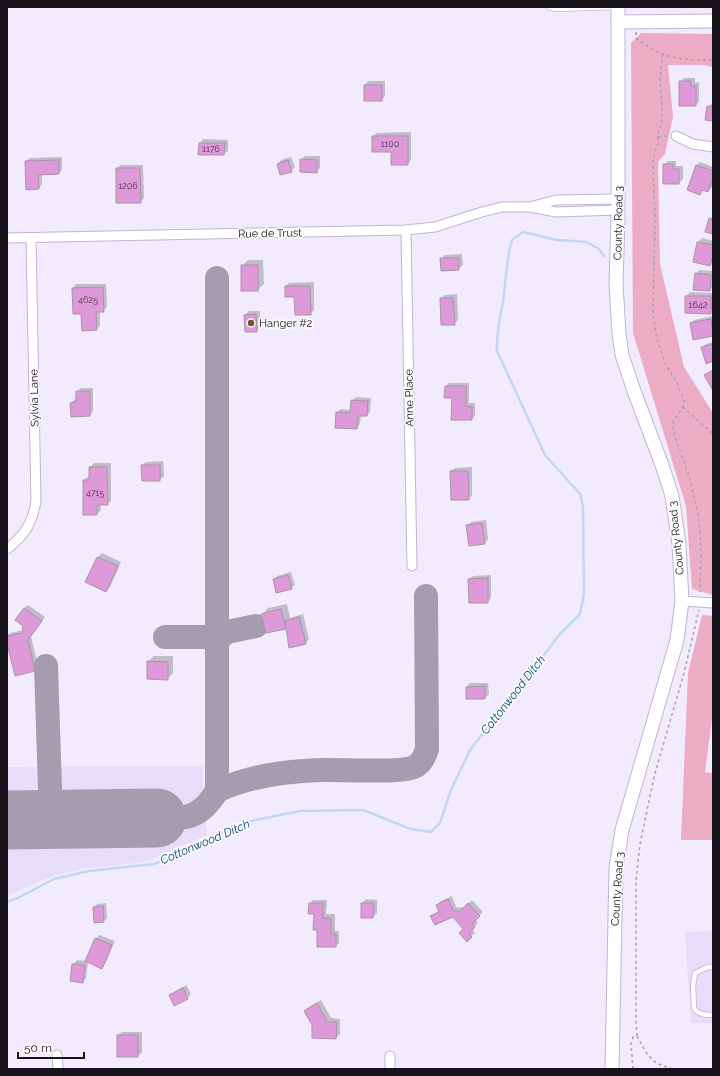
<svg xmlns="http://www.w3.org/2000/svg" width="720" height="1076" font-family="Raleway,sans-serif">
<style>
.built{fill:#e8dcfb}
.green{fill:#ecadc4}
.shadow{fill:#0003}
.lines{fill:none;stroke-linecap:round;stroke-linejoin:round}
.stream{stroke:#c0d8f3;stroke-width:2.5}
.taxiway{stroke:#a49dad;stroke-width:24}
.runway{stroke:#a49dad;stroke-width:59}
.building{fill:#de9ad8;stroke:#ac92a9}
.lane-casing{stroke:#c1b5d3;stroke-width:6}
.street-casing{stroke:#c1b5d3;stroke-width:11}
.secondary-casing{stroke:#c1b5d3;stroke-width:15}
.path{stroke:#a8a1b1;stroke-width:1.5;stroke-dasharray:3 3;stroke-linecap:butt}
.lane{stroke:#fff;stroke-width:4.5}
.street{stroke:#fff;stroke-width:9}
.secondary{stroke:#fff;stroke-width:13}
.poi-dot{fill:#74552a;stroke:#fbfbfb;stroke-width:1.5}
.labels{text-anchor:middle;stroke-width:3.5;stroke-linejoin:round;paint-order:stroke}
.number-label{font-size:9px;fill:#49354c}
.street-label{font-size:11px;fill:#17131d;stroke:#fbfbfb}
.poi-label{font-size:11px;fill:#17131d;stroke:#fbfbfb;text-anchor:start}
.water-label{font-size:12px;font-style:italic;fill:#064a84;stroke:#fbfbfb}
</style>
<rect width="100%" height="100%" fill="#f2eafd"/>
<!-- built -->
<g class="built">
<path d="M202 766 207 835 152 859 137 863 87 868 50 877 7 896V767Z"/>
<path d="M713 931V1023H691L685 932Z"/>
</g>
<!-- green -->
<g class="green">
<path d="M641 33 713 34V67L704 65H668L673 117 665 154 658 162 660 264 684 367 713 413V595L692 589 686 506 633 333 631 43Z"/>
<path d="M702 615 713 616V711L705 772 713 773V840H681L688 673Z"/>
</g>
<!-- shadow -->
<g class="shadow">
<path d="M684 78H695V83L699 82V102L696 105 680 82Z"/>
<path d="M368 81H385V96L382 100 365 85Z"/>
<path d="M712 103H713V120L708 107Z"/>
<path d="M411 132V160L408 164 373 137 376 133Z"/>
<path d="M203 139 228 140V151L224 154H199L200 143Z"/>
<path d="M305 156H320V168L316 172 301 160Z"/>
<path d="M62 157V170L59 173 42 174V184L39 188 26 161 30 158Z"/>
<path d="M291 157 295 167 291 171 278 164 281 160Z"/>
<path d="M668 161H676V166H683V179L679 183H664V165Z"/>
<path d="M700 162 713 167V183L712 187 708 191 703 190 699 194 696 166Z"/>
<path d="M120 165H143L144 198 140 202 117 169Z"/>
<path d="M702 238 713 241V262L710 265 694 261 698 242Z"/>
<path d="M462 254 463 265 459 269 441 259 445 255Z"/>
<path d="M248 260H263L264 284 258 290 242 266Z"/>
<path d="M699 270 713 271V287L710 290 696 274Z"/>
<path d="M314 282V310L310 314 286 286 289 283Z"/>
<path d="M76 284H106L107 307 103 311H100V326L96 329 82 313 73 288Z"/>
<path d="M690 292 713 293V310L710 313 686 296Z"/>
<path d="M457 294 458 320 454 324 441 298 445 295Z"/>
<path d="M249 311H260V327L256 331 245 315Z"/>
<path d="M713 316V335L694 339 691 323 694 320Z"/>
<path d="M713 342V360L702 348 706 344Z"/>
<path d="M449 383H469V403H475V416L471 419 446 386Z"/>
<path d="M81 388H93V411L90 415 71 403 75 399H77V392Z"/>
<path d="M356 397 371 398 370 412 367 415H361L360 424 357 428 337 413 340 409 352 410V401Z"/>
<path d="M163 461 164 476 160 480 142 465 146 462Z"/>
<path d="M94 463H111V501L107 504H101V510L97 514H84V480L88 477H90V467Z"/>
<path d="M472 467V495L469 499 451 471 455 468Z"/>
<path d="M486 520 488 539 485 543 467 525 471 522Z"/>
<path d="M102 553 121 562 110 587 106 591 87 582 98 557Z"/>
<path d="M291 572 295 585 291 588 274 579 277 576Z"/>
<path d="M491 575V598L488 602 469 579 473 576Z"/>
<path d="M287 604 290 618 303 614 309 639 306 643 290 647 287 626 285 628 263 614 268 608Z"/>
<path d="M28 605 45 617 31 636 38 666 35 670 16 675 7 636 10 633 23 630 24 608Z"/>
<path d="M154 656H173V673L167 679 148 662Z"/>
<path d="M470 683H488L489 694 485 698H467V687Z"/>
<path d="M452 896 456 907 464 908 472 900 483 912 475 919 478 923 472 929 475 933 467 940 465 929 453 916H431L440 910 437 905 441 901Z"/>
<path d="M366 899 377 900V913L373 917 362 903Z"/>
<path d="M313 900H327L326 914H335V931H339V943L336 946 318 929 315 913 310 904Z"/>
<path d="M106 903 107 918 104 921 94 908 97 904Z"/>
<path d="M99 935 115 941 105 964 102 967 88 962 86 978 83 982 71 980 73 964 77 960 86 961 96 939Z"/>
<path d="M186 985 191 994 187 998 170 995 174 992Z"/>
<path d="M321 1000 331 1018 340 1019V1034L336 1038 313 1025 305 1011 309 1007Z"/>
<path d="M122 1032H142V1052L138 1056 118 1035Z"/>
</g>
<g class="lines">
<!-- stream -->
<path class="stream" d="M7 902 18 898 54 879 89 871 154 864 246 822 300 811 363 810 411 829 431 832 440 823 451 790 470 750 560 634 580 614 584 594 583 507 580 494 545 455 497 351C496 334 500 318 503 301 506 281 506 260 512 240L523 232 557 240 586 242 598 248 604 256"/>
<!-- taxiway -->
<g class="taxiway">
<path d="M165 637H216"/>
<path d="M216 641 227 632 256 626"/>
<path d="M46 666 51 819"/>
<path d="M217 791C249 776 286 771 321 770 339 769 404 774 416 766 422 762 425 756 427 749L426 596"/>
<path d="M157 818C188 819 200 818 217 791V278"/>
</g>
<!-- runway -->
<path class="runway" d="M7 820 157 818"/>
</g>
<!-- building -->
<g class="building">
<path d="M679 81H691V86H696V106H679Z"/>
<rect x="364" y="85" width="18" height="16"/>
<path d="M707 106 713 107V121L705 120Z"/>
<path d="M372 136H408V165H391V152H372Z"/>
<path d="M199 143H225L224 155H198Z"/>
<path d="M300 159 317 160V173L300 172Z"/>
<path d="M59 160V174L38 175 39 189 26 190 25 161Z"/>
<path d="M288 160 292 172 280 175 277 164Z"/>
<path d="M663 164H673V169H679V184H663Z"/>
<path d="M696 165 713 171V178L708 192 702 190 700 195 687 190Z"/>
<path d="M116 168H140L141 203H116Z"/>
<path d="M709 218 713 219V234L705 232Z"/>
<path d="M697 242 713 245V254L710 266 693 262Z"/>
<path d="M440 258H459V270L441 271Z"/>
<rect x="241" y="265" width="17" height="26"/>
<path d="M695 273 711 275 710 291 693 290Z"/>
<path d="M285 286H310L311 315H295L294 297H285Z"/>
<path d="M103 287 104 312H96L97 330 82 331 81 314H73L72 288Z"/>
<path d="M685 296H711V314L685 313Z"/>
<path d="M440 298H453L455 325H441Z"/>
<path d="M256 314 257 332H245L244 315Z"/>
<path d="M711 319 713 336 693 340 690 323Z"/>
<path d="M713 344V361L706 364 701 347Z"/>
<path d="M713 370V388L712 389 704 375Z"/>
<path d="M445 386H466V406L472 407V420H451L452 398H444Z"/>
<path d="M76 391H90V416L71 417 70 403 76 402Z"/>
<path d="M351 400 368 401 367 416H358L357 429 335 428 336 412 350 413Z"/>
<path d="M141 465H160V481H142Z"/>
<path d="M89 467H107L108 505H97V515H83V480H89Z"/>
<path d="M450 471H468L469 500H451Z"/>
<path d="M482 523 485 544 469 546 466 525Z"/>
<path d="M97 557 118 566 106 592 85 582Z"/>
<path d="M288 575 292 589 276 593 273 579Z"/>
<path d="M488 578V603H469L468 579Z"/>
<path d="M24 608 42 621 28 640 35 671 15 676 7 644V636L22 633 23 626 15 620Z"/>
<path d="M281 609 286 629 266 633 261 614Z"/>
<path d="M299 617 306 644 289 648 285 621Z"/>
<path d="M147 661 168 662V680L147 679Z"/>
<path d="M485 686V699H466V687Z"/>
<path d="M448 899 453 910 459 912 468 903 480 916 472 924 475 927 469 934 472 937 467 942 459 933 463 929 453 917 435 925 430 916 439 912 436 905Z"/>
<path d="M309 903H323V918H331V934H336V947H317V930H313L314 914H308Z"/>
<path d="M361 903H374L373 918H361Z"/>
<path d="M103 906 104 922 94 923 93 907Z"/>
<path d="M95 938 112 945 102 969 85 961Z"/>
<path d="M72 964 85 965 83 983 70 981Z"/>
<path d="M183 988 188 999 174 1006 169 995Z"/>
<path d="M317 1003 327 1022H337L336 1039 312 1038V1025L304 1011Z"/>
<rect x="117" y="1035" width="21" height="22"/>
</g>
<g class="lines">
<!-- lane casing -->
<g class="lane-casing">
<g id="lane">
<path d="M548 7 556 9 617 7"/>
<path d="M713 967H708L695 973 693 986 694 1008C698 1015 706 1015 713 1015"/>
</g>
</g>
<!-- street casing -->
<g class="street-casing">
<g id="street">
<path d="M676 136 693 144 713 147"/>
<path d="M533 206 556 200 618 199"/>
<path d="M406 230 412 566"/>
<path d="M7 238 406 230 435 227 482 212 502 207H530L556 212 618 210"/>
<path d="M7 549C25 535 32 524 36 501L31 238"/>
<path d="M682 601 713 603"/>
<path d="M57 1055 58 1069"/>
<path d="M390 1069V1056"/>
</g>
</g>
<!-- secondary casing -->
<g class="secondary-casing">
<g id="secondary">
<path d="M618 22 713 21"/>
<path d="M612 1069 616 868 622 830 677 640 682 601 679 544 672 496 662 465 634 391 622 355 619 333 616 284 618 218V7"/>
</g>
</g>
<!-- path -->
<g class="path">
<path d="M636 32V38C662 59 681 60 713 60"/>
<path d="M663 54 660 78 662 109V124L658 132V144L656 147 653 162 655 220 653 315 657 338 665 363 677 383 684 401 683 407 673 422V431L689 476 698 513 701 545 700 592"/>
<path d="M658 137 668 136"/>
<path d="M683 407 713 434"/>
<path d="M637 1036 647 1054 656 1063 672 1069"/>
<path d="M633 1069 631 1044 633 1037 637 1035 636 1022V880L640 844 654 777 684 673 699 610"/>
</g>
<!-- lane -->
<use href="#lane" class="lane"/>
<!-- street -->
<use href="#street" class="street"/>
<!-- secondary -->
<use href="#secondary" class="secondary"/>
</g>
<!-- markers -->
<circle class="poi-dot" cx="251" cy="323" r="4"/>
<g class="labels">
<!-- number labels -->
<g class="number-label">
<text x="390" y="147">1100</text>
<text x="211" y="152">1176</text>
<text x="128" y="189">1206</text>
<text x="88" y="303">4625</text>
<text x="698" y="308">1642</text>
<text x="95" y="496">4715</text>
</g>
<!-- street labels -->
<g class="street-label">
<text transform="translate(618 223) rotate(-89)" y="4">County Road 3</text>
<text transform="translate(270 233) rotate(-1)" y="4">Rue de Trust</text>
<text transform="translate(34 398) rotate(-91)" y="4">Sylvia Lane</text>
<text transform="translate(409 398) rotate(-91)" y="4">Anne Place</text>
<text transform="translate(676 538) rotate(-96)" y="4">County Road 3</text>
<text transform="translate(617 889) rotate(-86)" y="4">County Road 3</text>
</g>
<!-- poi labels -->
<g class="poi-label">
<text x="259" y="327">Hanger #2</text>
</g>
<!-- water labels -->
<g class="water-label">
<text transform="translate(513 695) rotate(-52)" y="4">Cottonwood Ditch</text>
<text transform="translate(205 842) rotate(-23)" y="4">Cottonwood Ditch</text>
</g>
</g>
<!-- border -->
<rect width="720" height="1076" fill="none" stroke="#17131d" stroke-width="16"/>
<!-- scale -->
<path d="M18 1052v6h66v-6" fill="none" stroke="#17131d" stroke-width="2"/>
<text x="24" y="1052" font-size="12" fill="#17131d" stroke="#fbfbfb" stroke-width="3" paint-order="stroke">50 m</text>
</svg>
